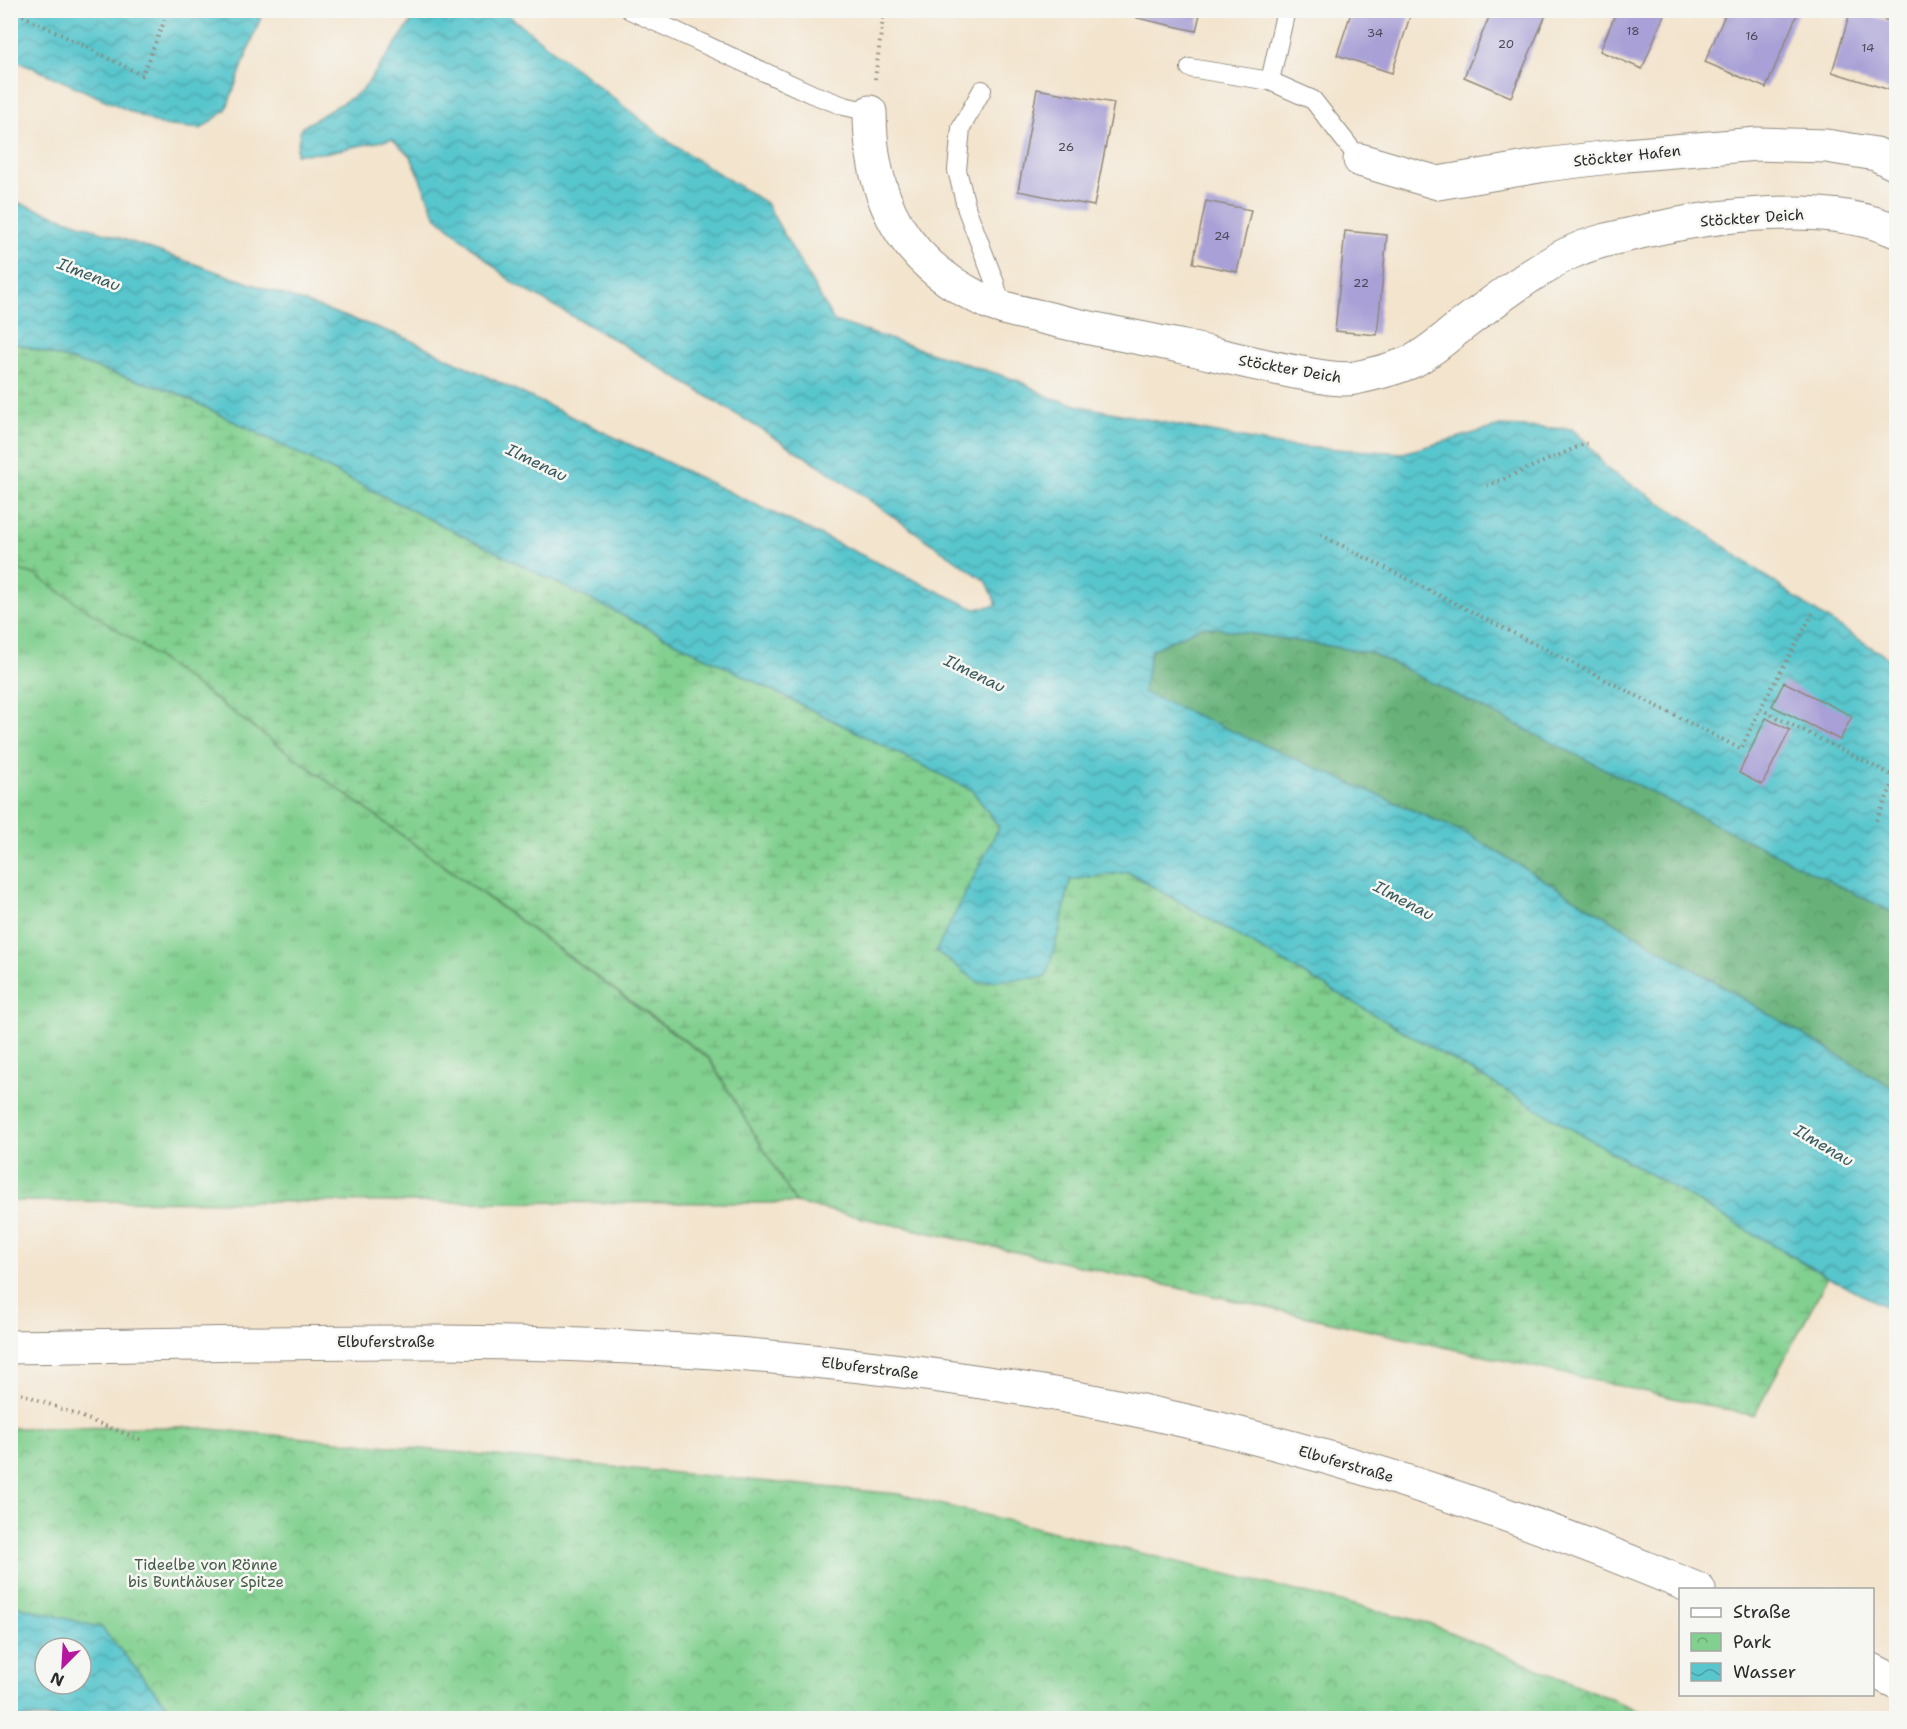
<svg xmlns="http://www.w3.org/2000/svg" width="1907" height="1729" font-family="'Shantell Sans',sans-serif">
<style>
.grass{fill:url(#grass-tufts);stroke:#567e5d;stroke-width:1.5}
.forest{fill:url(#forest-crowns);stroke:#4a6e52;stroke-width:1.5}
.wetland{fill:url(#wetland-marsh);stroke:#567e5d;stroke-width:1.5}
.park{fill:url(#park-crowns);stroke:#567e5d;stroke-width:1.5;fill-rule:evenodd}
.water{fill:url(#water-waves);stroke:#42787c;stroke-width:1.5;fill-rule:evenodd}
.building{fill:#a8a0d6}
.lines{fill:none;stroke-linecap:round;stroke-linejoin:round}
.lane-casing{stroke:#8f887c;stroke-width:20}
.street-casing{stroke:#8f887c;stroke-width:35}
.secondary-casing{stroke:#8f887c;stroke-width:35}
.path{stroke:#8f887c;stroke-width:4;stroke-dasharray:1.5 4.5;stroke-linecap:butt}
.lane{stroke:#fff;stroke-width:18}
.street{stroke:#fff;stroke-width:33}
.secondary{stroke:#fff;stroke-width:33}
.labels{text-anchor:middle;stroke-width:5;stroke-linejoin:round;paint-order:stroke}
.number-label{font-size:12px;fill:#4a4856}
.street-label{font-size:15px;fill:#2b2b2b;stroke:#f6f6f2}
.park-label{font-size:15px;fill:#455d49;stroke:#f6f6f2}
.water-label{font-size:16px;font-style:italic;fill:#395a5c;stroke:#f6f6f2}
</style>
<defs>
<pattern id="grass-tufts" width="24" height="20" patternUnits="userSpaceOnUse" patternTransform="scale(1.5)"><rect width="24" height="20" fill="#81d08f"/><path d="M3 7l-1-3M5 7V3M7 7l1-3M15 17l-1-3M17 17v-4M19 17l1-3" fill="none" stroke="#6aa975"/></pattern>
<pattern id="forest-crowns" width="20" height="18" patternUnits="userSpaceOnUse" patternTransform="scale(1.5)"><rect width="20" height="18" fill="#68b27a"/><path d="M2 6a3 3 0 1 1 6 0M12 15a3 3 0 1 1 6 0" fill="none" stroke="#569164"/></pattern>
<pattern id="wetland-marsh" width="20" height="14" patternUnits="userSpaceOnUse" patternTransform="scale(1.5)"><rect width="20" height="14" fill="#81d08f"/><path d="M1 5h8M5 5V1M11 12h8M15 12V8" fill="none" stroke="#6aa975"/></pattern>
<pattern id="park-crowns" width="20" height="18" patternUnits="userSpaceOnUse" patternTransform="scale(1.5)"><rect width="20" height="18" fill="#81d08f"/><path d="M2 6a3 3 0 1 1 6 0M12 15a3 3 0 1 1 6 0" fill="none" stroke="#6aa975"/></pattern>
<pattern id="water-waves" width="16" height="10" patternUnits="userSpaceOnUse" patternTransform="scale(1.5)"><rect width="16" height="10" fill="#59c6cd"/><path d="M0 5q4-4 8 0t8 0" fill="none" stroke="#4aa1a7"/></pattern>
</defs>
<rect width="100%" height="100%" fill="#f6f6f2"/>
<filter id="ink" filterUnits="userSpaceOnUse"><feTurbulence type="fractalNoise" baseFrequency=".0167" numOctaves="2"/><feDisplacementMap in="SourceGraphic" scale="12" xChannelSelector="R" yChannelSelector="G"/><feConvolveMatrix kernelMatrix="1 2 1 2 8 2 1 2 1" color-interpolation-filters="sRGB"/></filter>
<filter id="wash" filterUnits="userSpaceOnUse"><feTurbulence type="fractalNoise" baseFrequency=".008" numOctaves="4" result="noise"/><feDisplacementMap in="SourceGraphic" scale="24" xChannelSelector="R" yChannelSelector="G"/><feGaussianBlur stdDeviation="1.35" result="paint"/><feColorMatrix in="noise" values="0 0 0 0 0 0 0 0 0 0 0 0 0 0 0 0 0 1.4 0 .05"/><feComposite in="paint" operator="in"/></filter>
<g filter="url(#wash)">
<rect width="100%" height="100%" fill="#f3e4cd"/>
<!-- grass -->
<path class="grass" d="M11 568 34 574 146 649 709 1059 796 1203 11 1201Z"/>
<!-- forest -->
<path class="forest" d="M1203 626 1372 653 1896 914V1090L1467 834 1142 692 1151 650Z"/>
<!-- wetland -->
<path class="wetland" d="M11 342 175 392 972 790 999 827 937 951 1060 928 1070 880 1128 872 1828 1277 1754 1416 796 1203 709 1058 146 649 34 574 11 568Z"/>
<!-- park -->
<path class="park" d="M189 1427 898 1494 1428 1623 1656 1718H11L10 1428ZM45 1648H81V1684H45Z"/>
<!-- water -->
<g class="water">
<path d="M11 10H263V11L226 110 201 129 161 125 11 58Z"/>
<path d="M419 11H503L673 145 766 203 834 321 1019 381 1049 397 1080 406 1283 446 1403 453 1500 426 1572 429 1587 443 1608 470 1685 518 1814 611 1896 663V914L1372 653 1203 626 1151 650 1143 692 1467 834 1896 1090V1312L1828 1277 1128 872 1070 880 1060 928 1046 977 978 982 936 951 999 827 972 790 175 392 11 342V200L404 337 975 609 997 605 987 582 819 465 622 344 513 283 435 215 411 157 392 139 324 153 296 154 301 128 362 91Z"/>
<path d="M10 1604 102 1628 177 1718H11ZM45 1648H81V1684H45Z"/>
</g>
<g id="blocks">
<!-- building -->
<g class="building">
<path d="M1139 10H1201L1196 31 1137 18Z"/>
<path d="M1352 10H1412L1392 73 1337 55Z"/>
<path d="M1492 10H1548L1511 97 1464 77Z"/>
<path d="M1617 10H1666L1642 69 1600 51Z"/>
<path d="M1727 10H1799L1766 88 1705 62Z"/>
<path d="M1851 10 1896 23V92L1832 72Z"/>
<path d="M1037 89 1114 103 1094 206 1018 191Z"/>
<path d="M1206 201 1251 210 1237 272 1193 263Z"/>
<path d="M1345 231 1387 235 1377 335 1335 331Z"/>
<path d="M1784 682 1852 716 1840 740 1772 706Z"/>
<path d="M1766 718 1790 730 1762 785 1739 773Z"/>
</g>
</g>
</g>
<g filter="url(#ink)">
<use href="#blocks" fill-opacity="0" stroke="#8f887c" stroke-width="1.5"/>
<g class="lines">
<!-- lane casing -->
<g class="lane-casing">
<g id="lane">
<path d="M630 10 812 94 844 106 870 112"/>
<path d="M1190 68 1270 81 1313 100 1360 160"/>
<path d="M1270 81 1286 10"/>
<path d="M982 90 961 128 957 170 967 210 995 283 1001 306"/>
</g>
</g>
<!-- street casing -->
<g class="street-casing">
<g id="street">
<path d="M870 112C870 199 904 264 985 301 1002 309 1023 313 1042 317 1089 329 1137 337 1184 347 1223 356 1262 366 1301 373 1318 376 1339 381 1355 378 1374 374 1395 369 1413 361 1428 353 1443 340 1457 329 1482 310 1508 290 1535 273 1547 266 1559 257 1572 252 1593 242 1618 237 1641 232 1713 215 1827 200 1896 231"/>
<path d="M1360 160 1438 183 1545 165 1626 155 1757 144 1826 146 1876 154 1896 164"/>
</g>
</g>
<!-- secondary casing -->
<g class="secondary-casing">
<g id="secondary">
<path d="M10 1347C253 1344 495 1334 737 1354 858 1364 979 1379 1097 1402 1303 1442 1506 1508 1699 1590"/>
<path d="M1872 1670 1896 1682"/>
</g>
</g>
<!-- path -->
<g class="path">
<path d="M12 10 142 75 169 10"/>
<path d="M875 79 884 10"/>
<path d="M1487 486 1587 443"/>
<path d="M1321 535 1741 749 1760 709 1896 777 1876 821"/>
<path d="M1760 709 1814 611"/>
<path d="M10 1389 144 1441"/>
</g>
<!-- lane -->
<use href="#lane" class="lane"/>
<!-- street -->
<use href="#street" class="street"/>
<!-- secondary -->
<use href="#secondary" class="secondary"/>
</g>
</g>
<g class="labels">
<!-- number labels -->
<g class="number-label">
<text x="1633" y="35">18</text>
<text x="1375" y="37">34</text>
<text x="1752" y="40">16</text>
<text x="1506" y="48">20</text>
<text x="1868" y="52">14</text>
<text x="1066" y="151">26</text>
<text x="1222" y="240">24</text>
<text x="1361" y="287">22</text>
</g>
<!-- street labels -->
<g class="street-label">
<text transform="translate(1627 156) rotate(-6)" y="5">Stöckter Hafen</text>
<text transform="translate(1752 218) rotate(-4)" y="5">Stöckter Deich</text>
<text transform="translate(1290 369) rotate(10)" y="5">Stöckter Deich</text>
<text x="386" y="1347">Elbuferstraße</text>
<text transform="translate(870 1368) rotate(7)" y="5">Elbuferstraße</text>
<text transform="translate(1346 1464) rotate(16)" y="5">Elbuferstraße</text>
</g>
<!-- park labels -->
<g class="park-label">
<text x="206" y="1570">Tideelbe von Rönne<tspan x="206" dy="17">bis Bunthäuser Spitze</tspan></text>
</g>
<!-- water labels -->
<g class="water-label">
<text transform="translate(89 274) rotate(21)" y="6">Ilmenau</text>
<text transform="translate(537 462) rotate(26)" y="6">Ilmenau</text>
<text transform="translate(975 673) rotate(26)" y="6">Ilmenau</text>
<text transform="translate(1404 900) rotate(28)" y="6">Ilmenau</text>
<text transform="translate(1824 1145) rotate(31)" y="6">Ilmenau</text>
</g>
</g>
<!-- margin -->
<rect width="1907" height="1729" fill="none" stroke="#f6f6f2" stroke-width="36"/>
<!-- legend -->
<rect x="1679" y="1588" width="195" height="108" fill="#f6f6f2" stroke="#a5a5a2" stroke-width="1.5"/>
<rect x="1691" y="1608" width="30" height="9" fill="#ffffff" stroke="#a5a5a2" stroke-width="1.5"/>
<text x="1733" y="1618" font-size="18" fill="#2b2b2b">Straße</text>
<rect x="1691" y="1633" width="30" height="18" fill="url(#park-crowns)" stroke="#a5a5a2" stroke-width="1.5"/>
<text x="1733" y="1648" font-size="18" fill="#2b2b2b">Park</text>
<rect x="1691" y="1663" width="30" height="18" fill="url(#water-waves)" stroke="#a5a5a2" stroke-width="1.5"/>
<text x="1733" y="1678" font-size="18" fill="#2b2b2b">Wasser</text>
<!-- north arrow -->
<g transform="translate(63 1666) rotate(204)"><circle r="28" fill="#f6f6f2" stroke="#a5a5a2" stroke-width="1.5"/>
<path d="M0-4.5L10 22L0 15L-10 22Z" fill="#b5179e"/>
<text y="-9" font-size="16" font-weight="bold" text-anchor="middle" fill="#2b2b2b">N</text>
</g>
</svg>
